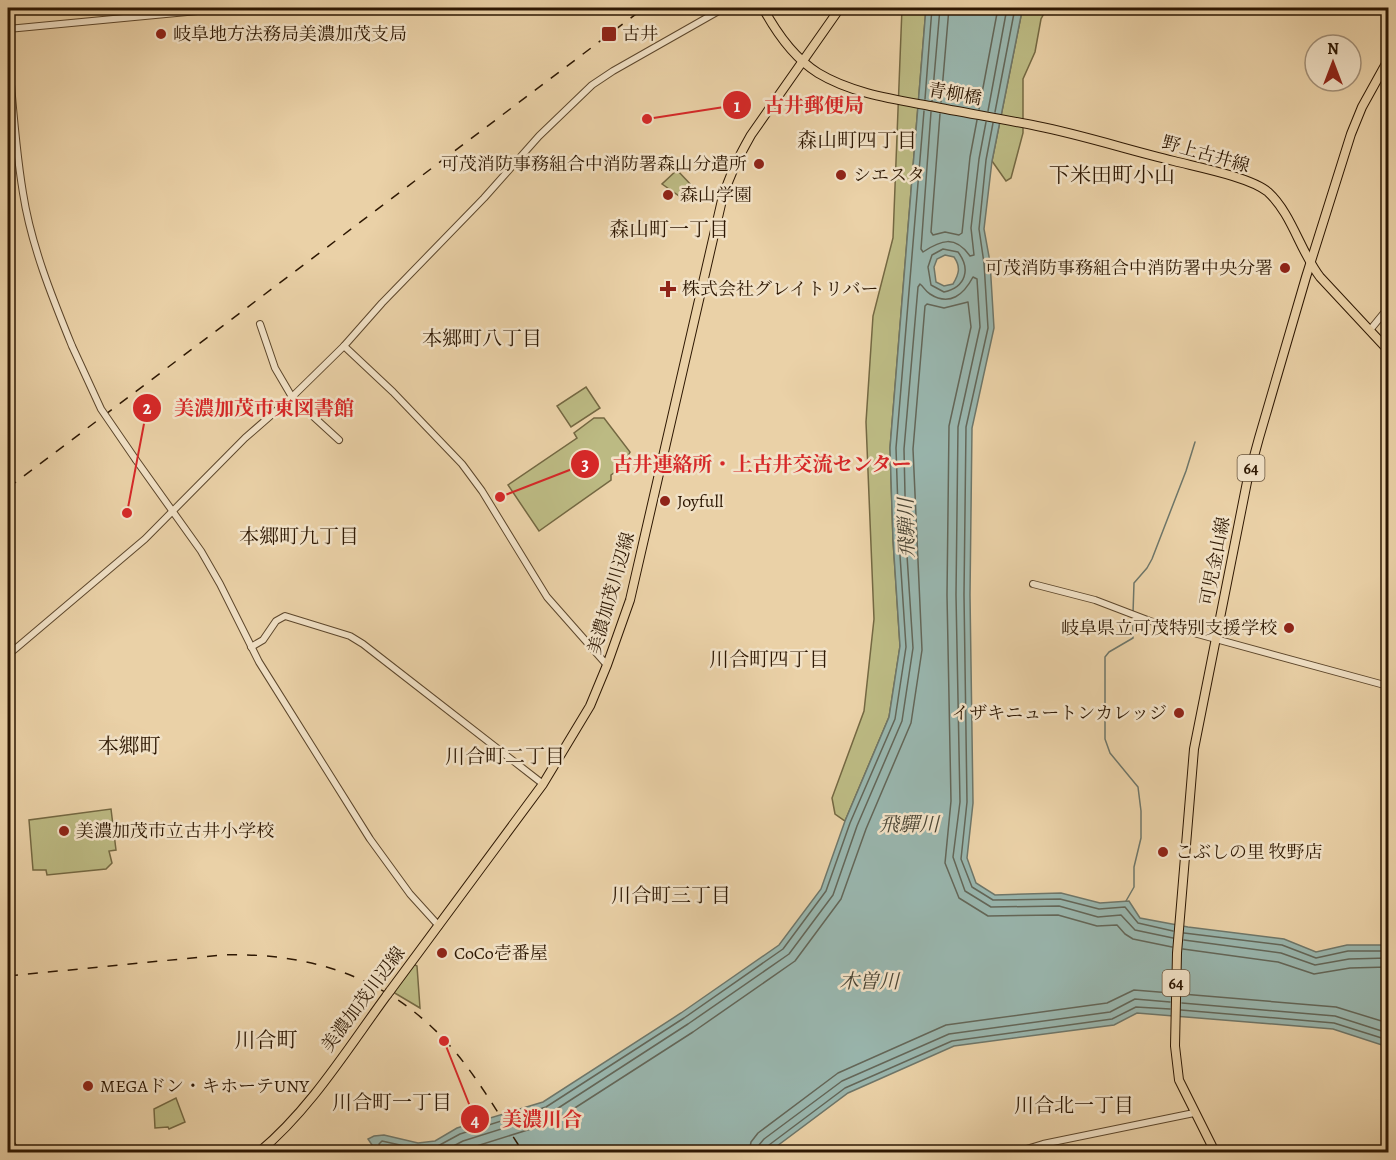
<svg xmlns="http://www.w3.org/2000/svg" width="1396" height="1160" font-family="Alegreya,'Noto Serif JP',serif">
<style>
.green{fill:#bcba83;stroke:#746842;stroke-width:1.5}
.water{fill:#99b6ae;stroke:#6e7669;stroke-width:1.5;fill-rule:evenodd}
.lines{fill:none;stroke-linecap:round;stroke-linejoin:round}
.shore{stroke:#636658;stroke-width:1.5}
.stream{stroke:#6e7669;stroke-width:1.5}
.minor-casing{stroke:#5c462b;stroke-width:8}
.major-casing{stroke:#2d1702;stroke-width:10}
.minor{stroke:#f1e1c6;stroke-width:6}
.major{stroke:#ead1a7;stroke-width:8}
.rail{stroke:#2d1702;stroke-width:1.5;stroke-dasharray:10 10;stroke-linecap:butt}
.minor-bridge-casing{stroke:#5c462b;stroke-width:8;stroke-linecap:butt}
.major-bridge-casing{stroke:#2d1702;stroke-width:10;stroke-linecap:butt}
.minor-bridge{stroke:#f1e1c6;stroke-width:6}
.major-bridge{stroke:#ead1a7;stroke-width:8}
.poi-dot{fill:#8f2418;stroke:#f1e1c6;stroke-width:2}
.labels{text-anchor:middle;stroke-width:5;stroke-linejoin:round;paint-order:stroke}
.shield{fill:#f1e1c6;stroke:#68543d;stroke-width:1.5}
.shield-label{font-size:16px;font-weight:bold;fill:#2d1702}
.poi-label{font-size:18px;fill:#2d1702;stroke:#f1e1c6;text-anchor:start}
.street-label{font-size:18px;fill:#2d1702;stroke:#f1e1c6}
.neighbourhood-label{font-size:20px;fill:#2d1702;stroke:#f1e1c6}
.water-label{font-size:20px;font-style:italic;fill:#4d4736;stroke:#f1e1c6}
.quarter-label{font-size:21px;fill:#2d1702;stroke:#f1e1c6}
.leader{fill:none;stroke:#d62828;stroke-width:2}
.callout-dot{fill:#d62828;stroke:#f1e1c6;stroke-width:2}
.mark-label{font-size:18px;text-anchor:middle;font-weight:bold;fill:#fff}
.callout-label{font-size:20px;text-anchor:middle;font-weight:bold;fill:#d62828;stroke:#f1e1c6;stroke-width:5;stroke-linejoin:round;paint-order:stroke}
</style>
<rect width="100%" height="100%" fill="#ead1a7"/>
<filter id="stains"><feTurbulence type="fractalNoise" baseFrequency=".00333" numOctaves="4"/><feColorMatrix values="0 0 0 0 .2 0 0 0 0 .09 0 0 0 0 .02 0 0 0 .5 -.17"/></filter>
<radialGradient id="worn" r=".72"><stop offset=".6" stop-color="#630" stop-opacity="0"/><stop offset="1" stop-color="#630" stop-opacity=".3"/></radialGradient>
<!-- green -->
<g class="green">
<path d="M902 8H926L890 448 893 540 900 646 889 717 845 821 835 814 832 798 864 711 874 619 866 422 873 316 893 238Z"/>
<path d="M1020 8H1047L1041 19 1035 52 1023 79V133L1011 178 1006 181 992 161 1021 16Z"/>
<path d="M677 170 693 187 682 198 662 184Z"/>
<path d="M586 387 600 408 571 427 557 406Z"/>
<path d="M594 418H604L630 452 623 466 611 475V480L539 531 508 485 577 438 574 433Z"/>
<path d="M111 809 116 850 109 851 112 863 106 869 47 875 46 870H33L29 820Z"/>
<path d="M413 964 417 966 420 1008 393 992Z"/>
<path d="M346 1009 364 1010 343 1036Z"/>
<path d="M176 1098 185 1122 169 1129 168 1127 155 1128 154 1109Z"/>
</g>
<!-- water -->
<path class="water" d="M926 8H1020L1021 16 992 161 984 229 990 262 994 328 972 428 970 595 973 803 967 858 976 883 995 895 1061 893 1100 903 1129 901 1140 918 1188 927 1284 939 1316 952 1347 945H1388V1047L1333 1029 1137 1013 1114 1025 954 1046 848 1093 769 1152H377L375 1149 383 1146 374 1148 368 1139 374 1136 384 1135 418 1143 435 1141 457 1128 543 1102 681 1013 779 945 821 889 845 821 889 717 900 646 893 540 890 448ZM945 255 954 257C961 267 959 274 953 284L944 286 936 282 934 267 937 259Z"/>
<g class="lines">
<!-- shore -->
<g class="shore">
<path d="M925 99 932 8"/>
<path d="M932 101 940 8"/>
<path d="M941 102 949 8"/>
<path d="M979 109 998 8"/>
<path d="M988 111 1007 8"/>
<path d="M931 112 921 249 923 252C941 240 955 235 970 256L974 255 971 228 979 159 986 122"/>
<path d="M995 112 1015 8"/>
<path d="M940 114 931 232 933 235 945 232 959 235 962 233 970 157 977 120"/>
<path d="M993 123 986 160 979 229 984 263 988 328 966 427 964 595 967 802 961 859 972 887 993 900 1060 899 1099 909 1125 907 1138 923 1173 931"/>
<path d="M943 249 958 252C971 269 966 287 944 292L931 285 928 267 932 255Z"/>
<path d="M1184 933 1282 945 1316 958 1348 951H1388"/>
<path d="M1184 940 1281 953 1315 965 1349 959 1388 958"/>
<path d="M1183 949 1278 962 1314 974 1350 968 1388 967"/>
<path d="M1182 994 1336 1007 1388 1023"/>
<path d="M1182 1003 1335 1016 1388 1033"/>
<path d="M1181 1010 1334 1023 1388 1040"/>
<path d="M382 1152 379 1144 382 1141 418 1149 436 1147 460 1134 546 1107 684 1018 783 949 826 891 850 823 895 719 906 647 899 540 896 448 924 111"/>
<path d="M442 1152 463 1141 549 1114 688 1024 789 954 833 895 857 826 902 721 913 648 906 540 904 449 918 287 920 284C924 287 925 291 930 294 950 307 964 294 973 277L977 279 980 327 958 427 956 595 960 802 953 857 965 891 991 907 1059 906 1098 917 1121 915 1135 930 1173 938"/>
<path d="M462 1152 467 1149 553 1122 693 1032 795 961 841 899 866 829 911 723 922 650 913 449 925 306 927 304 944 308 968 302 971 327 949 426 947 595 951 801 945 863 959 898 988 916 1058 915 1097 926 1117 925 1125 934 1133 939 1172 947"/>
<path d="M749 1152 751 1142 758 1133 838 1073 946 1025 1107 1003 1134 990 1171 993"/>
<path d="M759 1152V1145L764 1139 842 1081 949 1034 1110 1012 1135 999 1170 1002"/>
<path d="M766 1152 769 1145 845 1088 952 1041 1112 1019 1136 1007 1170 1009"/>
</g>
<!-- stream -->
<g class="stream">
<path d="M1133 613 1134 583 1147 568 1152 559 1186 471 1195 442"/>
<path d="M1126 901 1134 887V867L1141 838V811L1138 787 1110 753 1105 739V657L1109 652 1133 638V617"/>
</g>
<!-- minor casing -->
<g class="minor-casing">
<g id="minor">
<path d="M8 29 229 8"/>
<path d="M8 47C12 96 15 145 23 193 31 245 52 297 72 346"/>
<path d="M260 324 275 368 292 397 339 440"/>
<path d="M1370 330 1388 308"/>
<path d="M344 346 393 392 462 464 482 491 547 597 607 665"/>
<path d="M136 460 201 551 220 584 259 662 370 839 410 894 439 926"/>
<path d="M1033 584 1095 600 1150 621 1388 686"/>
<path d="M251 647 263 640 276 621 285 616 350 636 363 644 543 784"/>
<path d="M8 655 145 539 245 438 292 397 344 346 382 303 484 198 539 136 592 85 613 71 724 8"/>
<path d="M8 1139 17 1152"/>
<path d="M1017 1152 1043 1144 1194 1113"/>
</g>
</g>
<!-- major casing -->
<g class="major-casing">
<g id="major">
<path d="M763 8C776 32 794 58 818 73 851 93 892 99 930 106 966 113 1002 119 1037 126 1083 135 1128 150 1174 161 1197 167 1250 177 1268 192 1292 214 1300 251 1320 277L1388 350"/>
<path d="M390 991 543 784 590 706 607 665 630 600 722 200C730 174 738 158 751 135L840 8"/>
<path d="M259 1152C310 1110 348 1048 387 995"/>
<path d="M1215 1152 1179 1080 1175 1046 1177 953 1194 749 1247 482 1259 438 1306 277 1351 134 1362 107 1388 60"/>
</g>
</g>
<!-- minor -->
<use href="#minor" class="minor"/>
<!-- major -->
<use href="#major" class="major"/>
<!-- rail -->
<g class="rail">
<path d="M8 488 644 8"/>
<path d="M8 976 222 955C311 952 391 978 451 1047 479 1079 500 1117 523 1152"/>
</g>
<!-- minor-bridge casing -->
<g class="minor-bridge-casing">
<path id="minor-bridge" d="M72 346 101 409 136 460"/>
</g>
<!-- major-bridge casing -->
<g class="major-bridge-casing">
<path id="major-bridge" d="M387 995 390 991"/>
</g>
<!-- minor-bridge -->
<use href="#minor-bridge" class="minor-bridge"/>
<!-- major-bridge -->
<use href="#major-bridge" class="major-bridge"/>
</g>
<!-- markers -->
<g class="poi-dot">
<circle cx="161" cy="34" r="6"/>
<rect x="601" y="26" width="16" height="16" rx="3"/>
<circle cx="759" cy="164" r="6"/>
<circle cx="841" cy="175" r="6"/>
<circle cx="668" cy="195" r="6"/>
<circle cx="1285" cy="268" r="6"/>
<path d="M665 280h6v6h6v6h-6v6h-6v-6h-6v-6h6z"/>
<circle cx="665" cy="501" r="6"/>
<circle cx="1289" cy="628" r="6"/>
<circle cx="1179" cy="713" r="6"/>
<circle cx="64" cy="831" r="6"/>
<circle cx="1163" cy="852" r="6"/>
<circle cx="442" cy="953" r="6"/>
<circle cx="88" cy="1086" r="6"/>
</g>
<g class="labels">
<!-- shield labels -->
<g class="shield">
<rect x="1237.5" y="455" width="27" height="26" rx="4.5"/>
<rect x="1162.5" y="970" width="27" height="26" rx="4.5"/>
</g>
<g class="shield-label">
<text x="1251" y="474">64</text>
<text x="1176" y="989">64</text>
</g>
<!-- poi labels -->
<g class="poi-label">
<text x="173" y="40">岐阜地方法務局美濃加茂支局</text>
<text x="622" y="40">古井</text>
<text x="747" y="170" text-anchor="end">可茂消防事務組合中消防署森山分遣所</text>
<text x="853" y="181">シエスタ</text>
<text x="680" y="201">森山学園</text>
<text x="1273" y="274" text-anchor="end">可茂消防事務組合中消防署中央分署</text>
<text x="682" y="295">株式会社グレイトリバー</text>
<text x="677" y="507">Joyfull</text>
<text x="1277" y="634" text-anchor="end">岐阜県立可茂特別支援学校</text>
<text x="1167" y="719" text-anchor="end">イザキニュートンカレッジ</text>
<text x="76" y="837">美濃加茂市立古井小学校</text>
<text x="1175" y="858">こぶしの里 牧野店</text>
<text x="454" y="959">CoCo壱番屋</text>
<text x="100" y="1092">MEGAドン・キホーテUNY</text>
</g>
<!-- street labels -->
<g class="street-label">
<text transform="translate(955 94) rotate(10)" y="6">青柳橋</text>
<text transform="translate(1206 154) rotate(16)" y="6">野上古井線</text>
<text transform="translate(1215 561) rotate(-79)" y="6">可児金山線</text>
<text transform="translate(611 593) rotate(-74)" y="6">美濃加茂川辺線</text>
<text transform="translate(363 999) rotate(-53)" y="6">美濃加茂川辺線</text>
</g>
<!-- neighbourhood labels -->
<g class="neighbourhood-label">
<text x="857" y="147">森山町四丁目</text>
<text x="669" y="236">森山町一丁目</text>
<text x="482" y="345">本郷町八丁目</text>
<text x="299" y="543">本郷町九丁目</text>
<text x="769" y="666">川合町四丁目</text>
<text x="505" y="763">川合町二丁目</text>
<text x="671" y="902">川合町三丁目</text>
<text x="392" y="1109">川合町一丁目</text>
<text x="1074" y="1112">川合北一丁目</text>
</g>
<!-- water labels -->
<g class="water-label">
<text transform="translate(906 528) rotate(-91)" y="7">飛騨川</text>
<text x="909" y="831">飛驒川</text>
<text x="869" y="988">木曽川</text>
</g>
<!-- quarter labels -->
<g class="quarter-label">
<text x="1112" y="182">下米田町小山</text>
<text x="129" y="753">本郷町</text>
<text x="266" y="1047">川合町</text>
</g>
</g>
<!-- callouts -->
<path class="leader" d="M647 119L737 105M127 513L147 408M500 497L585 464M444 1041L475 1119"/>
<g class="callout-dot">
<circle cx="647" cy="119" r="6"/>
<circle cx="127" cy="513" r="6"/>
<circle cx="500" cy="497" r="6"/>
<circle cx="444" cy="1041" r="6"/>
<circle cx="737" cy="105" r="15"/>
<circle cx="147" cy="408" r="15"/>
<circle cx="585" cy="464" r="15"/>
<circle cx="475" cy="1119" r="15"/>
</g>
<g class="mark-label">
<text x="737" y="112">1</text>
<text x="147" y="414">2</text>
<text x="585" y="470">3</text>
<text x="475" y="1126">4</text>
</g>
<g class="callout-label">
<text x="814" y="112">古井郵便局</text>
<text x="264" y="415">美濃加茂市東図書館</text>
<text x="762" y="471">古井連絡所・上古井交流センター</text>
<text x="542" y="1126">美濃川合</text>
</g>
<!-- margin -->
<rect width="1396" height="1160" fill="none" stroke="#ead1a7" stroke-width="30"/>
<rect x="9" y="9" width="1378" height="1142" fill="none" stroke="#2d1702" stroke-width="3"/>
<rect x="15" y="15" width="1366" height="1130" fill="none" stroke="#2d1702" stroke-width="1.5"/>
<!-- north arrow -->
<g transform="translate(1333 63)"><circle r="28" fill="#f1e1c6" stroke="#a39078" stroke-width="1.5"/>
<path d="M0-4.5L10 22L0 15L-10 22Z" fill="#8f2418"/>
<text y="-9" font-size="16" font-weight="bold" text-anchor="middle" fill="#2d1702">N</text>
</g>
<rect width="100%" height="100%" filter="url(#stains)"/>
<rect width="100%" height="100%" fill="url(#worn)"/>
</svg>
